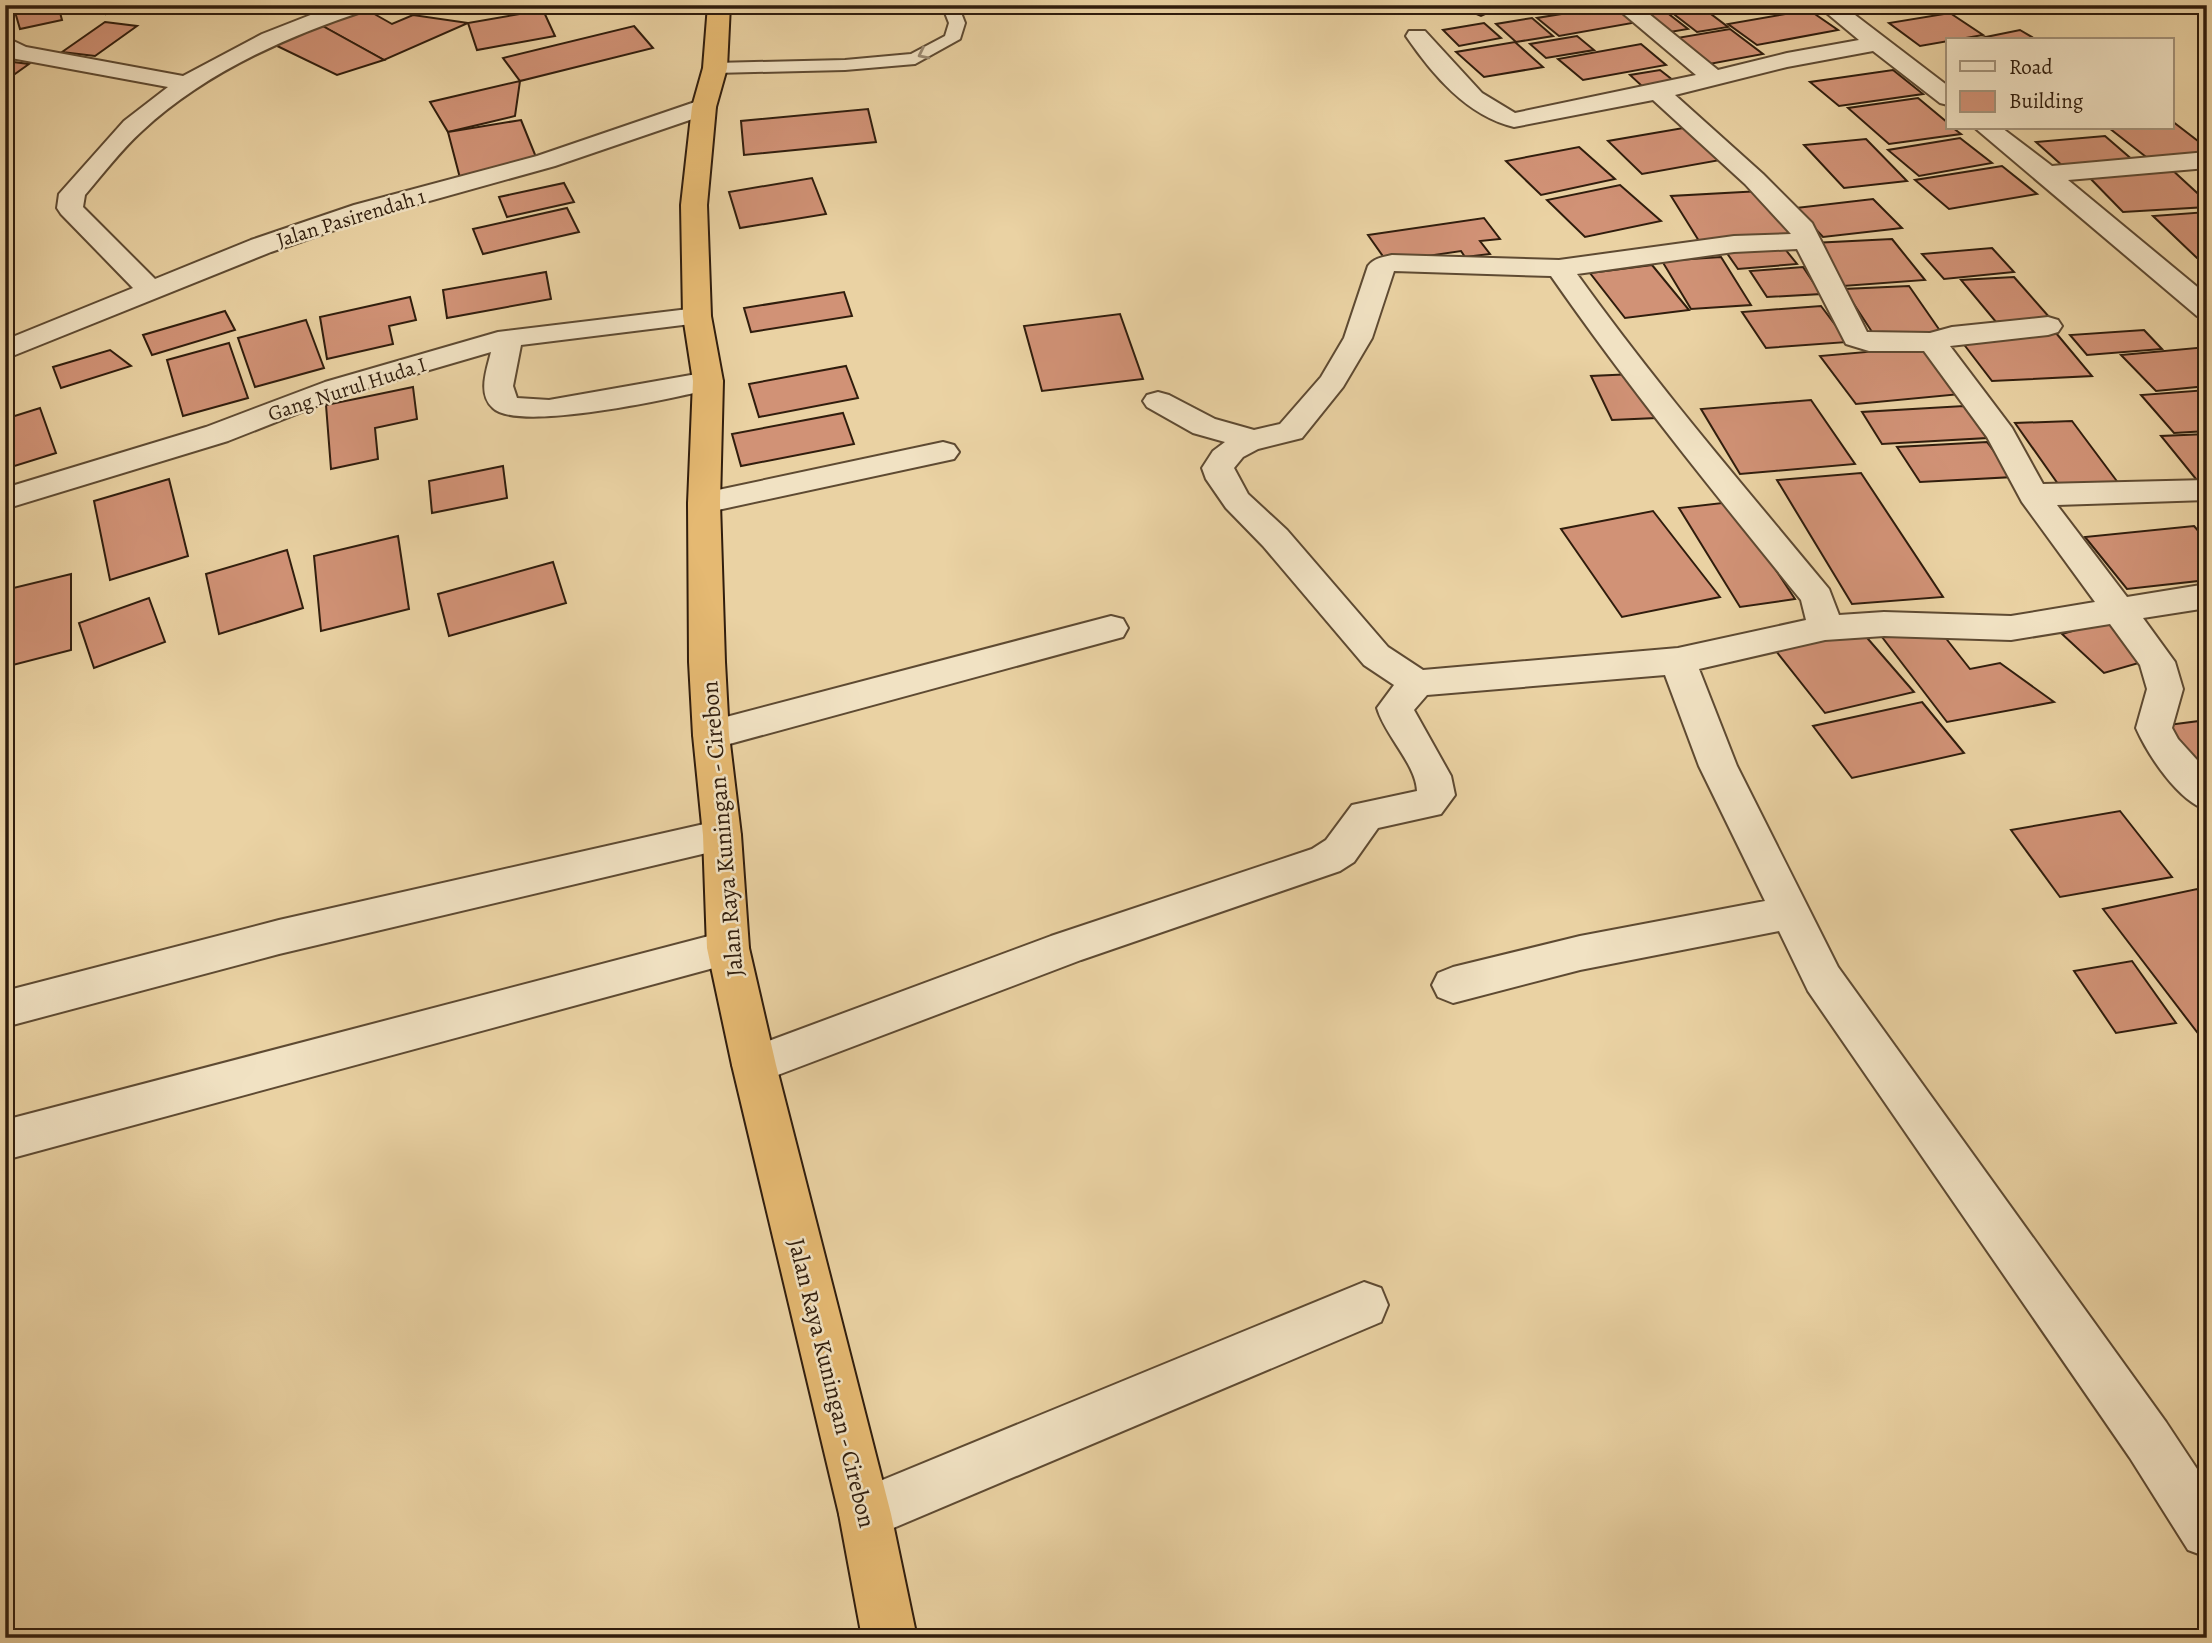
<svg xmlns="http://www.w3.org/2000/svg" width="2212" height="1643" font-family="Alegreya,serif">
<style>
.building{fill:#d19276;stroke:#301d0d;stroke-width:2}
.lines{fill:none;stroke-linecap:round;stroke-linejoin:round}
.lane-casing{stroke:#5e4a32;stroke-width:4}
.street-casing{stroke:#5e4a32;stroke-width:4}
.highway-casing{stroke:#301d0d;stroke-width:4}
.lane{fill:#f1e2c3;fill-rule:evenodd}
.street{fill:#f1e2c3;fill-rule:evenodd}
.highway{fill:#e5b972;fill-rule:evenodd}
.oneway{stroke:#9a8971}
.labels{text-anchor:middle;stroke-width:5;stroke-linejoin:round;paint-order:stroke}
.far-street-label{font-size:21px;fill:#301d0d;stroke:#f1e2c3}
.street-label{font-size:24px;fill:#301d0d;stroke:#f1e2c3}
</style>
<rect width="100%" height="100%" fill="#ead2a3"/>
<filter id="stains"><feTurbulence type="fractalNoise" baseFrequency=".00286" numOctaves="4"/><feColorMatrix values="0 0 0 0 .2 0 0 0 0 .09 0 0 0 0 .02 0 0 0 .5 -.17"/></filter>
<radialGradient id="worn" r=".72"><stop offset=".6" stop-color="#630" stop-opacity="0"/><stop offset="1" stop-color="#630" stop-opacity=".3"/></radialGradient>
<!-- building -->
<g class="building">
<path d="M13 5H58L62 20 20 29Z"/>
<path d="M104 5H133L134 9 106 14Z"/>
<path d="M1460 5H1505L1481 16 1457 6Z"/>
<path d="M1617 5 1638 22 1559 36 1537 18Z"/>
<path d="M1662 5H1699L1728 27 1697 32Z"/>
<path d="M362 7 392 24 413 15 468 23 384 60 319 24Z"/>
<path d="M1661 8 1688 29 1664 33 1637 12Z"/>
<path d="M543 10 555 36 477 50 468 23Z"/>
<path d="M1809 10 1838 30 1757 45 1728 24Z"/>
<path d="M1950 13 1983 35 1920 46 1889 23Z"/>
<path d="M1532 18 1553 36 1516 42 1496 24Z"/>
<path d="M105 22 137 26 95 56 62 52Z"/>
<path d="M1484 23 1501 38 1459 46 1443 30Z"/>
<path d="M319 24 384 60 337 75 273 44Z"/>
<path d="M634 26 653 48 520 81 503 58Z"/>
<path d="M1730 29 1763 54 1704 65 1671 39Z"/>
<path d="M2020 30 2037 40H1985L1981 38Z"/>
<path d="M1577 36 1594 50 1546 58 1530 44Z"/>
<path d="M1515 42 1543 67 1484 77 1456 52Z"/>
<path d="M1641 44 1666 65 1583 80 1558 59Z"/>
<path d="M5 61 29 64 5 81Z"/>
<path d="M1660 70 1674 81 1643 87 1630 75Z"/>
<path d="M1893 70 1923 94 1839 106 1810 82Z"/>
<path d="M520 81 515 116 448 132 430 102Z"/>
<path d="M1918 98 1948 123V128H1953L1961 134 1889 144 1848 108Z"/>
<path d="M868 109 876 142 744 155 741 121Z"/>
<path d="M521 120 538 162 460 178 448 132Z"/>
<path d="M2172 121 2207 148V154L2150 160 2109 128H2172Z"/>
<path d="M1689 127 1726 159 1642 174 1608 141Z"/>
<path d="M2105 136 2135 162 2065 168 2036 142Z"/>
<path d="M1960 138 1992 163 1919 176 1888 150Z"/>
<path d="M1866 139 1907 181 1844 188 1804 145Z"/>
<path d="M1579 147 1615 179 1541 195 1506 161Z"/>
<path d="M2002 166 2037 194 1949 209 1915 180Z"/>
<path d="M2169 167 2207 202V207L2123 212 2084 172Z"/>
<path d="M812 178 826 214 740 228 729 192Z"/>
<path d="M564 183 574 202 507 217 499 197Z"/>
<path d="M1620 185 1661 221 1585 237 1547 200Z"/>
<path d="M1761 191 1792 236 1699 241 1671 196Z"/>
<path d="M1873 199 1902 228 1823 237 1796 208Z"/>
<path d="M567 208 579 232 483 254 473 229Z"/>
<path d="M2207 212V257L2197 258 2153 216Z"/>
<path d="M1484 218 1500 239 1480 241 1490 254 1465 257 1461 251 1387 262 1368 235Z"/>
<path d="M1892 239 1925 280 1843 286 1813 243Z"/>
<path d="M1781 244 1797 264 1738 269 1724 249Z"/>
<path d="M1992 248 2014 272 1944 279 1922 254Z"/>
<path d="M1721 257 1751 305 1691 309 1662 261Z"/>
<path d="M1652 265 1689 310 1625 318 1590 273Z"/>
<path d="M1803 267 1821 294 1767 297 1750 271Z"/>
<path d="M546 272 551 299 447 318 443 290Z"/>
<path d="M2014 277 2050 318 1996 322 1961 280Z"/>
<path d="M1909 286 1943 335 1876 338 1844 289Z"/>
<path d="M844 292 852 316 751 332 744 308Z"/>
<path d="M410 297 416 320 389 326 393 344 327 359 320 317Z"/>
<path d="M1821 306 1848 342 1766 348 1742 312Z"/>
<path d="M225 311 235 330 152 355 143 335Z"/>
<path d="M1120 314 1143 379 1042 391 1024 326Z"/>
<path d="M306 320 324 368 255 387 238 338Z"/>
<path d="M2144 330 2162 349 2087 355 2070 335Z"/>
<path d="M2056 333 2092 376 1992 381 1959 338Z"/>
<path d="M229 343 248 398 183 416 167 360Z"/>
<path d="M1923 347 1961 394 1856 404 1820 356Z"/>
<path d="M2207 347V386L2156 391 2121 355Z"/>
<path d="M110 350 131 366 61 388 53 367Z"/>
<path d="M846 366 858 398 759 417 749 384Z"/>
<path d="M1634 374 1656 418 1612 420 1591 376Z"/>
<path d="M413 387 417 419 375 428 378 459 331 469 326 405Z"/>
<path d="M2207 390V431L2174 433 2141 395Z"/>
<path d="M1811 400 1855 464 1740 474 1701 409Z"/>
<path d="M1964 406 1987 438 1882 444 1862 412Z"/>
<path d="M40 408 56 453 5 469V419Z"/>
<path d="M843 413 854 444 741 466 732 434Z"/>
<path d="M2072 421 2122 488 2063 491 2015 423Z"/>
<path d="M2207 434V484H2200L2161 436Z"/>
<path d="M1987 442 2013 477 1920 482 1897 447Z"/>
<path d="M503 466 507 498 432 513 429 481Z"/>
<path d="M1861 473 1943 597 1852 604 1777 480Z"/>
<path d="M169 479 188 556 110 580 94 501Z"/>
<path d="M1731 502 1795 599 1740 607 1679 508Z"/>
<path d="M1653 511 1720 597 1622 617 1561 529Z"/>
<path d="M2194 526 2207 541V580L2127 589 2085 537Z"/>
<path d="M398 536 409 609 321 631 314 556Z"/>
<path d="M287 550 303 608 219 634 206 574Z"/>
<path d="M553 562 566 603 449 636 438 594Z"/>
<path d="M71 574V650L5 667V590Z"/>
<path d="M149 598 165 642 94 668 79 623Z"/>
<path d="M2106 621 2149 660 2104 673 2062 634Z"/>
<path d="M1937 627 1970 669 2000 663 2054 702 1947 722 1882 637Z"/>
<path d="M1862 632 1914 692 1825 713 1776 651Z"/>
<path d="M1922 702 1964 753 1852 778 1813 726Z"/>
<path d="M2207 720V775L2168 725Z"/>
<path d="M2120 811 2172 877 2060 897 2011 830Z"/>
<path d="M2197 889 2207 900V949L2202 950 2207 956V1035L2200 1036 2103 909Z"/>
<path d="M2132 961 2176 1023 2116 1033 2074 971Z"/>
</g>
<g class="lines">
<!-- lane casing -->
<g class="lane-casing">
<path id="lane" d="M942 5H958L965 23 960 39 915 64 845 70 715 73 707 68 715 63 845 60 911 54 945 36 949 23Z"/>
</g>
<!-- street casing -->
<g class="street-casing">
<g id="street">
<path d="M336 5H370L367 10C287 36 204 73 142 131 121 150 103 174 85 195L83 207 155 279 251 240 354 205 537 156 695 102 704 100 713 102 716 107 713 112 555 166 372 217 271 252 5 359V340L133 288 61 214 57 208 59 194 124 121 168 87 11 58 5 54V37L26 47 183 76 262 34Z"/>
<path d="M1613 5H1638L1718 70 1787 53 1859 40 1817 5H1842L1948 86V105L1940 103 1873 51 1787 67 1675 95 1763 174 1812 223 1867 332 1930 333 1952 327 2048 317 2058 320 2062 326 2058 332 2048 335 1950 346 2012 428 2043 484 2207 480V500L2057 505 2127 597 2207 584V608L2143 618 2175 662 2183 689 2172 728 2178 739 2207 771V810C2178 801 2148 755 2136 728L2147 689 2140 665 2110 624 2011 640 1884 636 1825 640 1699 669 1737 766 1838 967 2166 1422 2207 1484V1557L2188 1550 2130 1458 1808 991 1779 931 1580 970 1453 1003 1438 997 1432 985 1438 973 1453 967 1580 936 1765 901 1699 766 1665 675 1427 695 1414 710 1451 776 1455 795 1441 814 1378 828 1354 862 1340 871 1081 960 754 1084 739 1078 732 1065 739 1052 1051 936 1312 849 1326 840 1352 805 1417 791C1416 764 1385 736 1377 708L1394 685 1364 665 1263 546 1226 508 1206 479 1202 468 1213 451 1225 442 1193 433 1147 407 1143 401 1147 395 1158 392 1169 395 1215 419 1254 430 1280 424 1321 377 1344 338 1368 266C1374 258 1383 257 1392 255L1559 260 1734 236 1791 234 1745 184 1653 100 1514 127C1467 116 1432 74 1406 36L1409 31H1425L1482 93 1515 113 1696 75ZM1797 249 1846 344 1869 351H1924L1987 437 2022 502 2095 602 2011 616 1884 612 1839 615 1829 589C1743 485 1655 383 1577 274L1734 252ZM1394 271 1551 276C1629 388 1715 494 1801 600L1806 620 1678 648 1423 670 1388 647 1287 530 1248 494 1234 468 1243 457 1258 449 1302 438 1343 387 1372 338Z"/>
<path d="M1975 128H2002L2052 166 2207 152V168L2068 180 2207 295V318L2197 316Z"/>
<path d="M697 308 707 310 711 316 707 322 521 345 513 386 517 398 549 400 708 372 718 375 723 381 718 387C681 397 518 433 493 408 477 394 487 369 491 352L347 394 228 441 5 509V488L206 427 325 382 498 332Z"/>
<path d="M943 442 954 445 959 452 954 459 704 513 693 510 688 503 693 496 704 493Z"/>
<path d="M1111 616 1123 619 1128 628 1123 637 711 749 698 745 693 735 698 725 711 721Z"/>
<path d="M722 820 736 824 741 835 736 846 279 954 5 1027V991L279 920Z"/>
<path d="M728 931 743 936 749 948 743 960 5 1160V1120Z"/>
<path d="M1364 1282 1381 1288 1388 1305 1381 1322 865 1540 846 1533 839 1514 846 1495Z"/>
</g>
</g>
<!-- highway casing -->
<g class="highway-casing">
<path id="highway" d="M708 5H730L727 68 716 107 707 205 711 316 723 381 720 503 725 662 729 735 741 835 749 948 776 1065 891 1514 917 1638H862L839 1514 732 1065 707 948 703 835 693 735 689 662 688 503 693 381 683 316 681 205 692 107 703 68Z"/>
</g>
<!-- lane -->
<use href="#lane" class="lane"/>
<!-- street -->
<use href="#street" class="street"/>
<!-- highway -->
<use href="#highway" class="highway"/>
</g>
<!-- one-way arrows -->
<defs><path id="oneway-chevron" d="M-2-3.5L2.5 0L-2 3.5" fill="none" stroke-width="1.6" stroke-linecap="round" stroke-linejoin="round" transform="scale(1.75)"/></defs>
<use class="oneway" href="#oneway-chevron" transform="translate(923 54) rotate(154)"/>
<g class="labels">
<!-- far-street labels -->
<g class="far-street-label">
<text transform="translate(351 218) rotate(-17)" y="7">Jalan Pasirendah 1</text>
<text transform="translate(347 389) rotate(-18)" y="7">Gang Nurul Huda I</text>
</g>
<!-- street labels -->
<g class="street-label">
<text transform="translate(722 829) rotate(-95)" y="8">Jalan Raya Kuningan - Cirebon</text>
<text transform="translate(832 1383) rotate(76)" y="8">Jalan Raya Kuningan - Cirebon</text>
</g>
</g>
<!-- margin -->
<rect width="2212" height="1643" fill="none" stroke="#ead2a3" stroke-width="28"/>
<rect x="7" y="7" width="2198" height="1629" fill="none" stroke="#301d0d" stroke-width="3.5"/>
<rect x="14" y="14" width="2184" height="1615" fill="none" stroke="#301d0d" stroke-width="2"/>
<!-- legend -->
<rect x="1946" y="38" width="228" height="91" fill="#f1e2c3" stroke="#a4937a" stroke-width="2"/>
<rect x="1960" y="61" width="35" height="10" fill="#f1e2c3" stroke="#a4937a" stroke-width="2"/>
<text x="2009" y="74" font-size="21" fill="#301d0d">Road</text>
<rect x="1960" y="91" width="35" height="21" fill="#d19276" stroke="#a4937a" stroke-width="2"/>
<text x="2009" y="108" font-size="21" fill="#301d0d">Building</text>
<rect width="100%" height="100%" filter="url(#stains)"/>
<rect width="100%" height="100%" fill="url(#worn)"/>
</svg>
